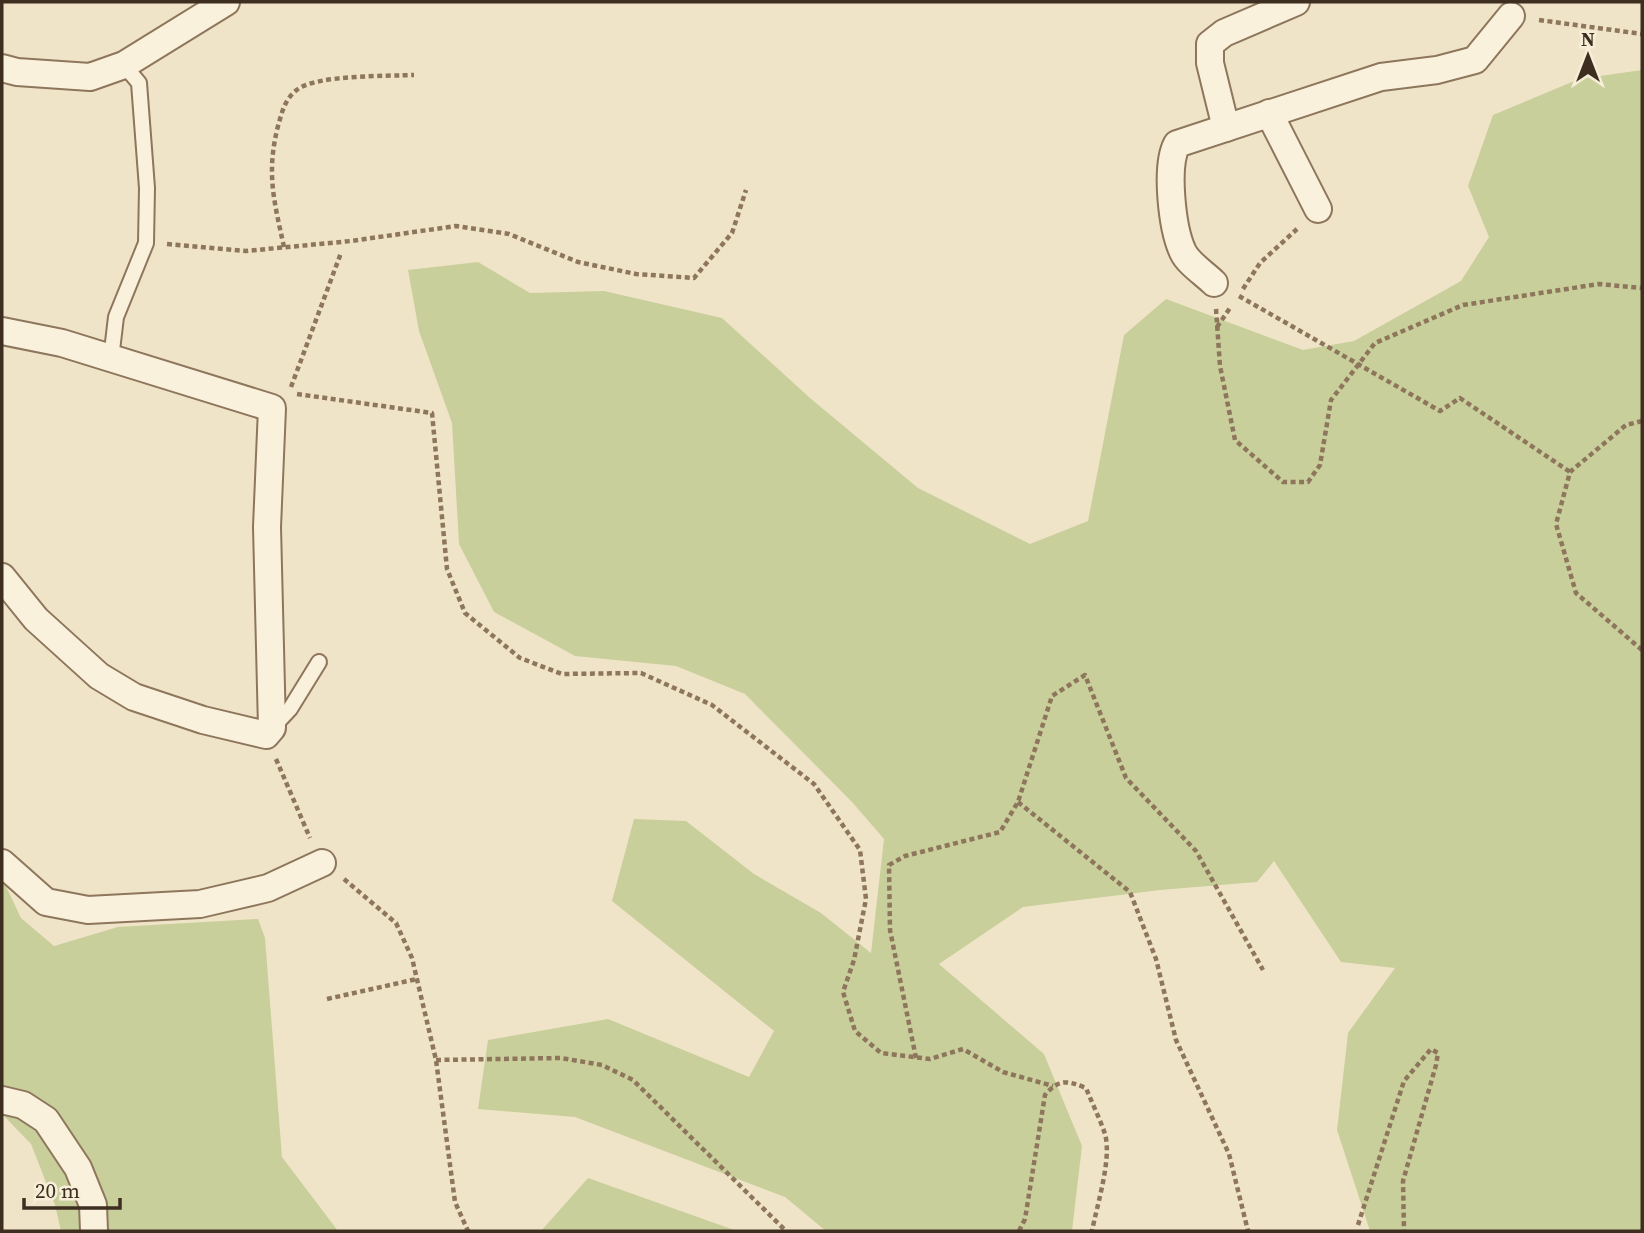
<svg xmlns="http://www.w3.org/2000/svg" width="1644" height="1233" font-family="'Source Serif 4',serif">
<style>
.green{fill:#c9cf9b}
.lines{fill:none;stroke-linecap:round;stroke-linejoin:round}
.service-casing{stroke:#8d765c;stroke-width:18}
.minor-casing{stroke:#8d765c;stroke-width:30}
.path{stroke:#8d765c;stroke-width:4.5;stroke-dasharray:5 3.5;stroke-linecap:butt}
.service{stroke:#faf1dc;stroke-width:14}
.minor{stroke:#faf1dc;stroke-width:26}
</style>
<rect width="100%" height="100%" fill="#f0e4c8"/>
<!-- green -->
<g class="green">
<path d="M1642 70V1231H1370L1337 1130 1348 1033 1395 968 1341 962 1274 861 1257 882 1160 890 1023 907 939 964 1044 1054 1082 1146 1072 1231H826L785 1197 575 1117 478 1109 488 1040 608 1019 749 1077 774 1031 612 901 634 819 686 821 754 874 821 913 871 953 884 839 852 802 745 694 676 666 575 656 494 612 459 544 452 423 419 331 408 270 478 262 530 293 604 291 722 318 810 398 918 488 1030 544 1088 521 1124 335 1166 299 1303 350 1354 341 1461 281 1489 237 1468 186 1493 115 1579 79Z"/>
<path d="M2 878 21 918 54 946 118 927 258 919 265 938 282 1157 338 1231H61L55 1205 31 1144 2 1114Z"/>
<path d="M588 1178 737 1231H541Z"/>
</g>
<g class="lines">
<!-- service casing -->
<g class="service-casing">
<g id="service">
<path d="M111 359 116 317 146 243 147 188 139 83 124 65"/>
<path d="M274 726 290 709 319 662"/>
</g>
</g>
<!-- minor casing -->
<g class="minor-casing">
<g id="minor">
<path d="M2 68 17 72 90 77 124 65 226 2"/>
<path d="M1269 113 1318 209"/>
<path d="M1226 128 1210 63V44L1224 33 1296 2"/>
<path d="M1214 283C1205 274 1188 263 1183 252 1172 229 1165 166 1177 144L1381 77 1437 70 1475 60 1511 16"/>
<path d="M2 331 62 343 272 408 267 527 272 728 266 735 203 720 134 697 99 676 36 619 2 577"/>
<path d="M2 863 46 902 88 910 200 904 268 888 322 863"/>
<path d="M2 1100 23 1105 46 1120 78 1168 93 1205 94 1231"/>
</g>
</g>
<!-- path -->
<g class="path">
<path d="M1539 20 1642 34"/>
<path d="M167 244 246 251 351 241 456 226 509 234 578 262 636 274 694 278 732 233 746 190"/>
<path d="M284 247C274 201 266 173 278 126 282 112 285 98 298 89 317 75 388 76 414 75"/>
<path d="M1243 289 1260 263 1297 229"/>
<path d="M1239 296 1440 411 1460 398 1570 472"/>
<path d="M1216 309 1220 366 1235 440 1283 482H1308L1320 465 1331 400 1375 343 1463 305 1599 284 1642 288"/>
<path d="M1217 327 1230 308"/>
<path d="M291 387 341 253"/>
<path d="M297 394 432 413 447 569 465 613 520 658 562 674 641 673 712 705 814 784 860 850 866 899 854 960 843 992 855 1031 881 1053 930 1059 963 1049 1003 1072 1053 1086"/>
<path d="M1642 421 1626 425 1570 472 1556 524 1576 593 1642 650"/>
<path d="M276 759 310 838"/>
<path d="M1018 802 1130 892 1156 959 1176 1040 1229 1154 1248 1231"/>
<path d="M344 879 396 923 412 958 436 1060 455 1202 468 1231"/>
<path d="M327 999 417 979"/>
<path d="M916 1058 890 930 889 865 905 856 1000 832 1018 802 1052 696 1085 675 1126 778 1196 851 1263 970"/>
<path d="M436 1060 561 1058 602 1065 633 1080 786 1231"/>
<path d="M1358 1225 1404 1081 1431 1049 1438 1053 1436 1065 1403 1181 1404 1231"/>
<path d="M1019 1231 1025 1219 1045 1095C1059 1078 1068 1081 1086 1088 1092 1103 1100 1119 1105 1134 1112 1159 1097 1205 1092 1231"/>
</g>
<!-- service -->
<use href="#service" class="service"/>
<!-- minor -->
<use href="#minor" class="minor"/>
</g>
<!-- border -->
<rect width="1644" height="1233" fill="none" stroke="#3d2e20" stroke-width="7"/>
<!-- north arrow -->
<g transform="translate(1588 56)" stroke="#f7eed8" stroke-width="5" paint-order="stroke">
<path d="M0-5L12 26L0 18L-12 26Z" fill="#3d2e20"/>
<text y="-10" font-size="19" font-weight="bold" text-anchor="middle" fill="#3d2e20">N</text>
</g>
<!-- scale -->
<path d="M24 1198v10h96v-10" fill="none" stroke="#3d2e20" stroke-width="3.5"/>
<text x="35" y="1198" font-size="21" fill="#3d2e20" stroke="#f7eed8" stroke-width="5" paint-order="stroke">20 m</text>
</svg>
